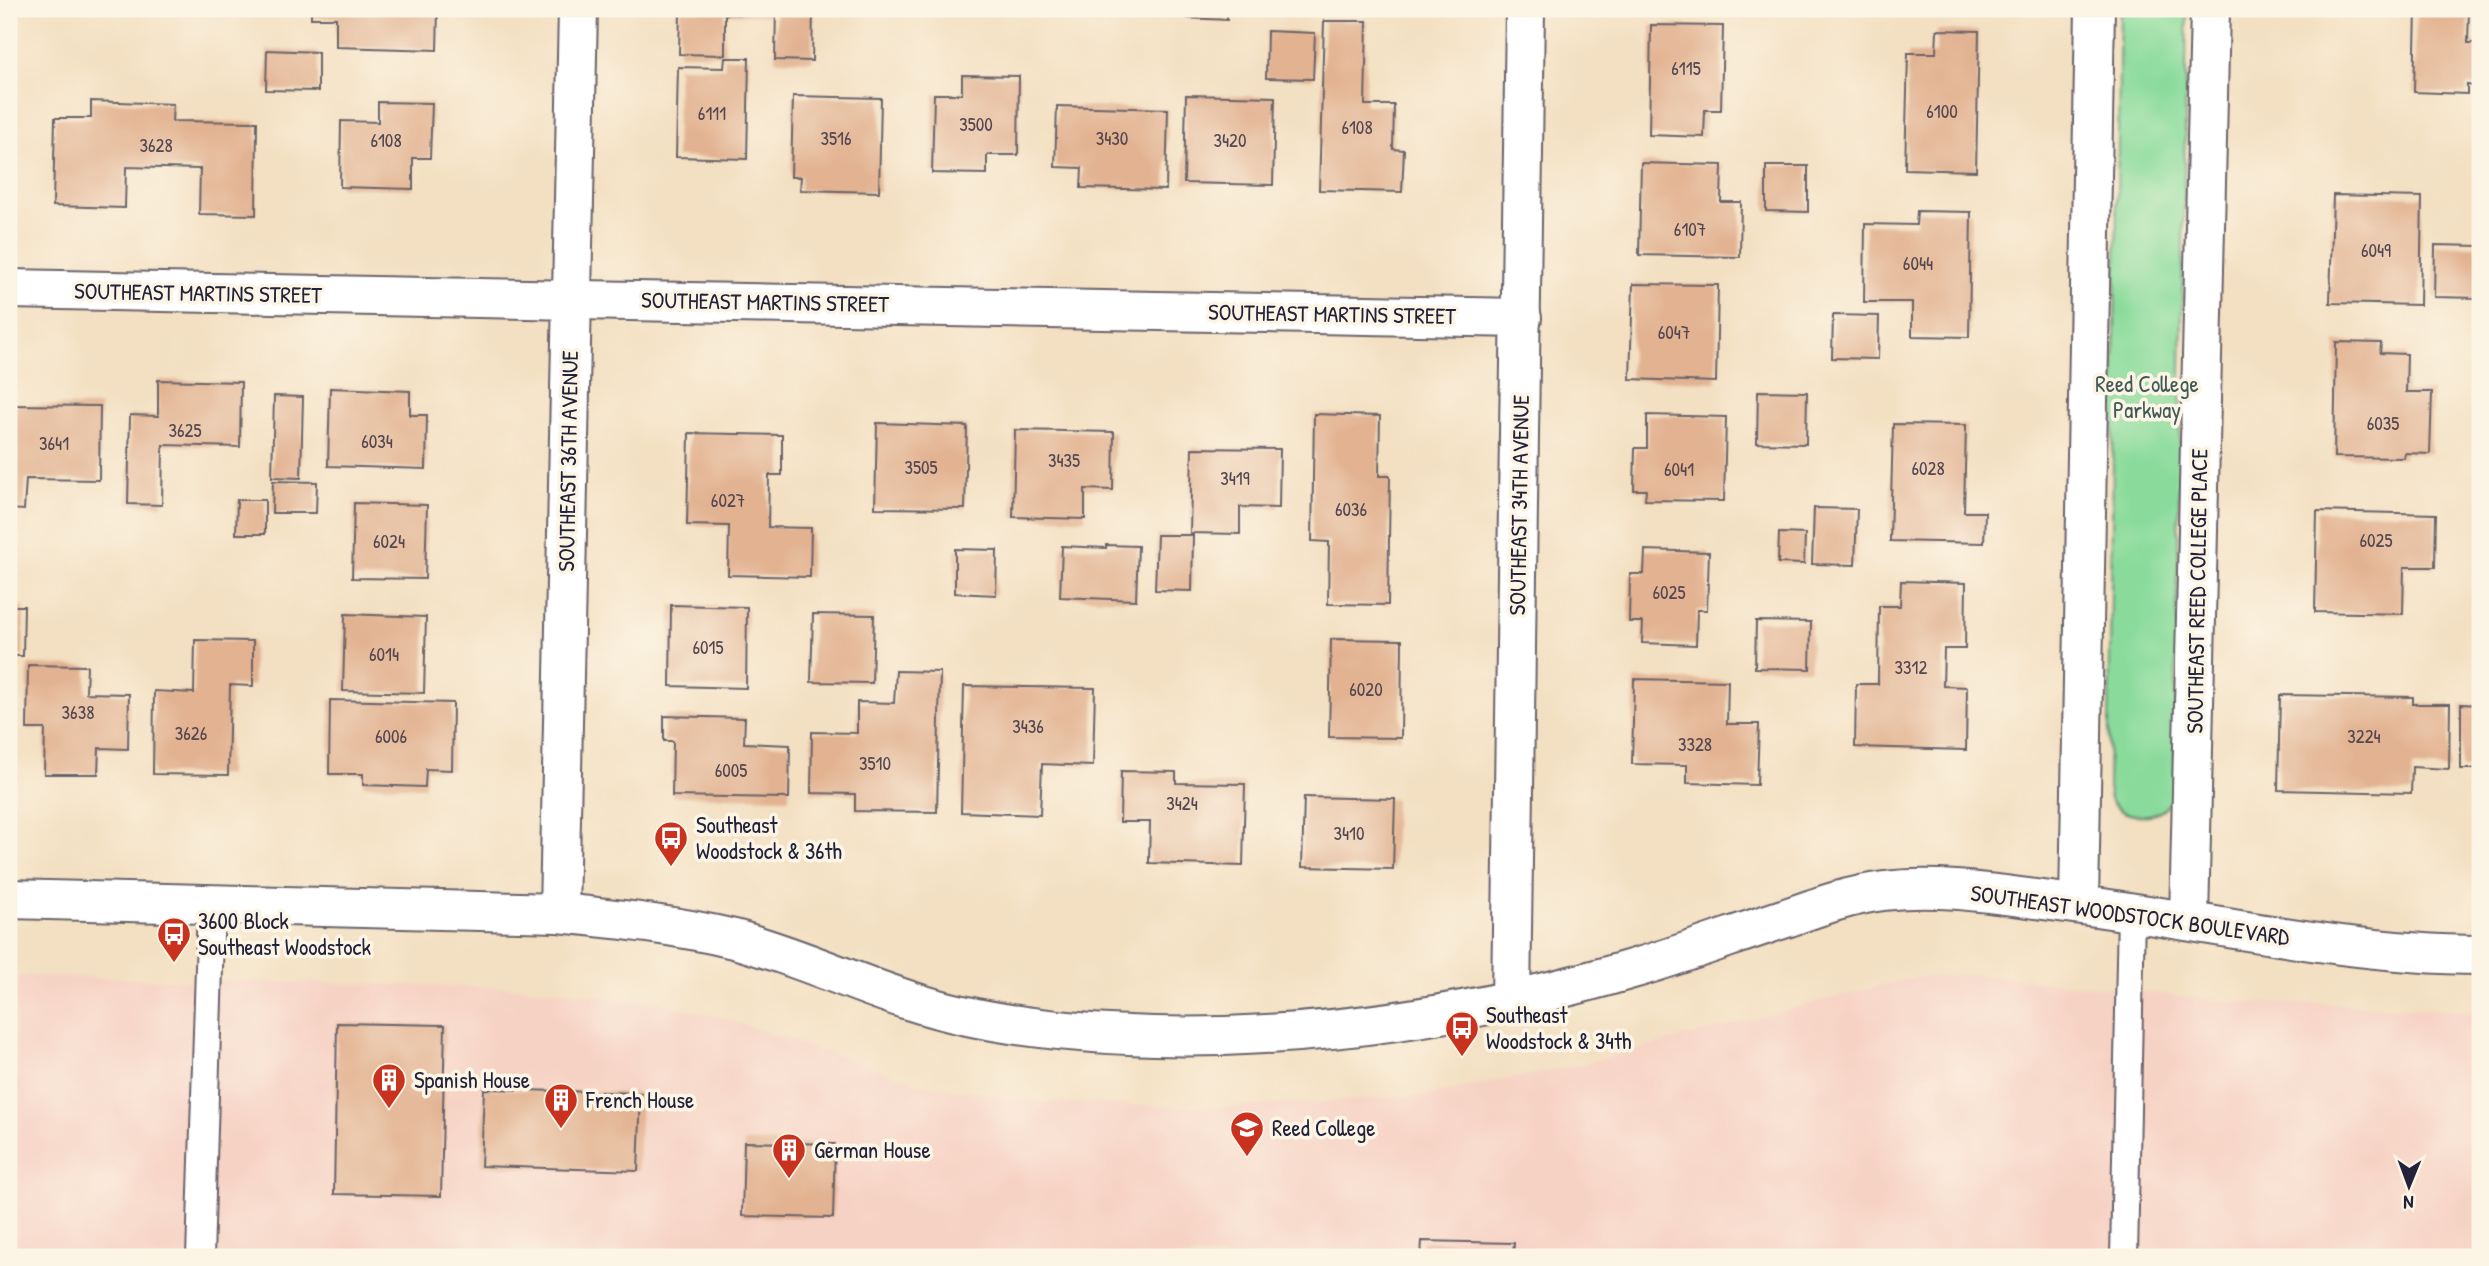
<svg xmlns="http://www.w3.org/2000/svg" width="2489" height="1266" font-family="'Patrick Hand',sans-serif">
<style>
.built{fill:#f6d2c4}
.green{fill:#8adb9b;stroke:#567e6b;stroke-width:2}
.building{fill:#e2b291}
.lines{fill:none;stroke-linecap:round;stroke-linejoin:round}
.service-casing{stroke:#6b646a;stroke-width:30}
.minor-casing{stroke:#6b646a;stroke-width:42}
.secondary-casing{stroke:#6b646a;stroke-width:42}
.service{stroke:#fff;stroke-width:26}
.minor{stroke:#fff;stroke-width:38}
.secondary{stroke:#fff;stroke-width:38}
.labels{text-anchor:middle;stroke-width:7;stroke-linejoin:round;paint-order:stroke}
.number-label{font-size:19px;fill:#524650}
.street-label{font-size:23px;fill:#22223b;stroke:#fcf5e5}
.park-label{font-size:23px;fill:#415a58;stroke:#fcf5e5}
.poi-label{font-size:23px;fill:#22223b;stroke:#fcf5e5;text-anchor:start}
</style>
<rect width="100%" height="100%" fill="#fcf5e5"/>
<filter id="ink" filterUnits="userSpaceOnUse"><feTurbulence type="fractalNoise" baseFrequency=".0143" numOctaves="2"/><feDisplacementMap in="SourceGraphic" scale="14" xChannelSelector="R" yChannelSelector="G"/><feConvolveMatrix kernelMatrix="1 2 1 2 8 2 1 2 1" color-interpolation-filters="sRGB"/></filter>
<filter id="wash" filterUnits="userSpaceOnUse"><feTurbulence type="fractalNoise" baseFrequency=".00686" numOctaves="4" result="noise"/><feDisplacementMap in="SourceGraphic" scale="28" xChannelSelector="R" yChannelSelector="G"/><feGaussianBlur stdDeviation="1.57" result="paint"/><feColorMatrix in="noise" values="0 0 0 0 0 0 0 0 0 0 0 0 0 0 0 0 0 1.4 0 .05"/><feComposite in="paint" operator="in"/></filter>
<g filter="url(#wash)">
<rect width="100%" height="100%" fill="#f3dfc1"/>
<!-- built -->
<path class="built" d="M1977 974 2236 1002 2321 1003 2480 1012V1257H9V1208H13L17 976 533 988 665 1004 724 1018 925 1085 1041 1102 1221 1108 1423 1096 1582 1064 1910 978Z"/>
<!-- green -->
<path class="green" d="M2120 9H2187L2174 789C2173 794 2171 800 2168 804 2155 820 2125 819 2112 803 2109 799 2109 792 2108 787Z"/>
<g id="blocks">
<!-- building -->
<g class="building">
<path d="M311 9H438L437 50 336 47V18H311Z"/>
<path d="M723 9H769L768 15 725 14V55L679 54 680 10 723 11Z"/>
<path d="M776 9H813L812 61 775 60Z"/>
<path d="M1187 9H1227V20L1187 18Z"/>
<path d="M2416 9H2469L2468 43H2480V87L2467 85V94L2414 92Z"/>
<path d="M1324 21H1367L1365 105H1394L1393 149 1404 150 1402 192 1319 190Z"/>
<path d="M1651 25 1723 26 1721 110H1705L1704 137 1649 135Z"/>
<path d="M1937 30 1979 31 1976 171 1905 169 1908 53H1936Z"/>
<path d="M1267 31 1315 33 1313 79 1266 78Z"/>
<path d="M267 50 318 52V91L266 90Z"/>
<path d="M725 58H749L747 159 676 157 678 67 724 68Z"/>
<path d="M962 75 1019 76 1018 155H987V174L932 173 934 94H962Z"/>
<path d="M1186 95 1275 97 1273 185 1184 183Z"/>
<path d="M793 96 881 98 879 192 800 190 801 177H791Z"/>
<path d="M91 101 173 104 172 121 257 122 256 215 199 214 200 169 126 167 125 208 53 206 55 118H91Z"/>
<path d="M378 102 432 103 430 158H413V189L340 187 341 121 378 122Z"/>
<path d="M1057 106 1168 109 1166 190 1081 188 1082 168 1055 167Z"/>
<path d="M1641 163 1722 165 1721 202H1741L1740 257 1639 255Z"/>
<path d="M1766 166H1808V212L1766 211Z"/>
<path d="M2333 195 2422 197 2420 305 2330 303Z"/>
<path d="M1917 211 1971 212 1969 337 1912 336V302H1864L1865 224 1916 225Z"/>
<path d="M2435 245 2480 246V298L2434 297Z"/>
<path d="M1633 284 1718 285 1716 382 1630 379Z"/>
<path d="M1833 315 1879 316 1878 359 1832 358Z"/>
<path d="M2336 342 2381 343 2380 353 2407 354 2406 392H2432L2430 454 2405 453 2404 458 2334 457Z"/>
<path d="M158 380 241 382 240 447 163 445 162 505 128 504 130 415 158 416Z"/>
<path d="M330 388 410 391V415H427L426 469 328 466Z"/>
<path d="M1758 391 1807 392 1806 444 1757 443Z"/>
<path d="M274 396 303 397 301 478 272 477Z"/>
<path d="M9 405 100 406 99 480 26 479 24 510 9 509Z"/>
<path d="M1314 414 1380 416 1379 476H1390L1388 605 1328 604 1329 542 1312 541Z"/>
<path d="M1647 415 1726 417 1724 501 1645 500 1646 490H1634L1635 448H1647Z"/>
<path d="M877 423 967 426 965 509 875 508Z"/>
<path d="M1893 424 1966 425 1964 512H1985L1984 543 1890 541Z"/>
<path d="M1015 430 1114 432 1113 490 1085 489V519L1013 517Z"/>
<path d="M689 433 782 435V475H769L768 527 811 528 810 577 728 575 729 526 687 525Z"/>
<path d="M1192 448 1280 449 1279 508 1240 507V534L1190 533Z"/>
<path d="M273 481 317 482 316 513H272Z"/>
<path d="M237 500H265V534H236Z"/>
<path d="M354 503 427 505 425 579 352 578Z"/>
<path d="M1814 508 1857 509 1855 565 1812 564Z"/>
<path d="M2317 511 2436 514 2435 567H2404L2403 614 2315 612Z"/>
<path d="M1779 533 1805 534 1804 564 1778 563Z"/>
<path d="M1157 535H1193L1192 591 1155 590Z"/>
<path d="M1106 545 1138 546 1136 600 1060 597 1062 546 1106 548Z"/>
<path d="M955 549 997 550 996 595 955 593Z"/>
<path d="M1645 550 1709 552 1707 610H1697L1696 645 1642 643 1643 622H1629L1630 574H1644Z"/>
<path d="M1901 581 1966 583 1965 649H1944L1943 686 1967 687 1966 750 1855 747 1856 684H1878L1879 606H1900Z"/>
<path d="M671 605 747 607 746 688 670 686Z"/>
<path d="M9 606H24L23 656H9Z"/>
<path d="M345 614 426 617 424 693 343 691Z"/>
<path d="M813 614 874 615 872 683 811 682Z"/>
<path d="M1756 621 1811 622 1810 669 1755 668Z"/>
<path d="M1331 639 1402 640 1401 738 1329 737Z"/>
<path d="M195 640 253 641V686L230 685 228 775 153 774 154 691 194 693Z"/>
<path d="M28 665 87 666 86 693 129 694 128 749 99 748 98 774H44L45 729H27Z"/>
<path d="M896 671 940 672 937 812 855 811V794L811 793 812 732 857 733V702L894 703Z"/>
<path d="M1634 679 1728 681 1727 724H1759L1757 785 1687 783V765L1632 764Z"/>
<path d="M964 686 1095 688 1093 766 1042 764 1040 815 961 812Z"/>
<path d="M2280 695 2413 697V704H2450L2449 769 2412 767 2411 793 2278 790Z"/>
<path d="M330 700 453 703 452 770 426 769 425 787 363 785V774H329Z"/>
<path d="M2461 704 2480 705V769H2461Z"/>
<path d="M664 716 745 718 744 743 790 745 789 798 672 796 673 741H664Z"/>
<path d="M1121 771 1176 772V783L1245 784 1243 866 1149 863 1150 822H1120Z"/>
<path d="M1304 797 1395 799 1393 869 1302 867Z"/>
<path d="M337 1023 445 1025 441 1196 334 1194Z"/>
<path d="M484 1089 641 1093 638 1171 481 1166Z"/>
<path d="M744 1142 835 1144 833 1218 742 1216Z"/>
<path d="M1422 1241 1514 1243 1513 1257H1421Z"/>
</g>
</g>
</g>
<g filter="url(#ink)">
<use href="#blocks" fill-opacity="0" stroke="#6b646a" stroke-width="2"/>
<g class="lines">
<!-- service casing -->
<g class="service-casing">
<g id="service">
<path d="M200 1257 211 904"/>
<path d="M2124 1257 2131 912"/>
</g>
</g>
<!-- minor casing -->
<g class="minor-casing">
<g id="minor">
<path d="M9 289 1522 318"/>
<path d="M2079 904 2095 9"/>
<path d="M559 913 578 9"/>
<path d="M2189 921 2210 9"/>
<path d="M1511 1001 1525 9"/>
</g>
</g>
<!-- secondary casing -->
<g class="secondary-casing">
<path id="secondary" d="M9 899 559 913C618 919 676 925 734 939 795 955 851 982 911 1001 988 1026 1073 1034 1154 1036 1319 1040 1481 1014 1639 967 1690 952 1739 933 1789 917 1820 906 1851 895 1884 891 1938 884 1996 894 2051 901 2194 918 2335 954 2480 955"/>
</g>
<!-- service -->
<use href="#service" class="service"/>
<!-- minor -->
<use href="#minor" class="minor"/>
<!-- secondary -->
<use href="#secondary" class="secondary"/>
</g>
</g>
<!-- icons -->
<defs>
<g id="bus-pin" transform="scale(1.75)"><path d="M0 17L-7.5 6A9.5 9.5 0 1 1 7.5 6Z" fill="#c8321e" stroke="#fcf5e5"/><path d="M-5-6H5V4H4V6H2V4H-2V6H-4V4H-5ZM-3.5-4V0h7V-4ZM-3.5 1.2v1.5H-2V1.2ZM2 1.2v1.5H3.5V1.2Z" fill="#fff"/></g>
<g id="building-pin" transform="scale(1.75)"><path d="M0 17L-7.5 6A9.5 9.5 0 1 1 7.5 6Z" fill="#c8321e" stroke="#fcf5e5"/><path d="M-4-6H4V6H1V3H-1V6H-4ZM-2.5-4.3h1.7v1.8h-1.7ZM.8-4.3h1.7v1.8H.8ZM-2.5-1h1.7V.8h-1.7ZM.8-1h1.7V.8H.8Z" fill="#fff"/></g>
<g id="university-pin" transform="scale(1.75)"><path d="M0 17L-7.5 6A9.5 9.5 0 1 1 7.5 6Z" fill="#c8321e" stroke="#fcf5e5"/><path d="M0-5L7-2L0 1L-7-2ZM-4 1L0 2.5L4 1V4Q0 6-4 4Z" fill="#fff"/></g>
</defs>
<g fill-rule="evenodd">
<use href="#bus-pin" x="671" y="838"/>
<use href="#bus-pin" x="174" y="934"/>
<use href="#bus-pin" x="1462" y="1028"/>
<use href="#building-pin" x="389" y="1080"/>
<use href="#building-pin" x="561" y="1100"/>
<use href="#university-pin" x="1247" y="1128"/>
<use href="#building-pin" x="789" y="1150"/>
</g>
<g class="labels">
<!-- number labels -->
<g class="number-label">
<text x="1686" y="75">6115</text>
<text x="1942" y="118">6100</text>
<text x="712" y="120">6111</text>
<text x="976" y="131">3500</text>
<text x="1357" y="134">6108</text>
<text x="836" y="145">3516</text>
<text x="1112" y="145">3430</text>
<text x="386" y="147">6108</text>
<text x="1230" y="147">3420</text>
<text x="156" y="152">3628</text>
<text x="1690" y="236">6107</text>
<text x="2376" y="257">6049</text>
<text x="1918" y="270">6044</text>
<text x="1674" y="339">6047</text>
<text x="2383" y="430">6035</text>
<text x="185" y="437">3625</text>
<text x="377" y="448">6034</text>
<text x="54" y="450">3641</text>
<text x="1064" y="467">3435</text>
<text x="921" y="474">3505</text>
<text x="1928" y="475">6028</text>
<text x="1679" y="476">6041</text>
<text x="1235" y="485">3419</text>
<text x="728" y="507">6027</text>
<text x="1351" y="516">6036</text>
<text x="2376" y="547">6025</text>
<text x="389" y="548">6024</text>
<text x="1669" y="599">6025</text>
<text x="708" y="654">6015</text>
<text x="384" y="661">6014</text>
<text x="1911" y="674">3312</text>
<text x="1366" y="696">6020</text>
<text x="78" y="719">3638</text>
<text x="1028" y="733">3436</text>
<text x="191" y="740">3626</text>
<text x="391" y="743">6006</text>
<text x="2364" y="743">3224</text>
<text x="1695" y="751">3328</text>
<text x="875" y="770">3510</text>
<text x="731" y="777">6005</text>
<text x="1182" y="810">3424</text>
<text x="1349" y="840">3410</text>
</g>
<!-- street labels -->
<g class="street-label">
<text transform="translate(198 293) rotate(1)" y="8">SOUTHEAST MARTINS STREET</text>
<text transform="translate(765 302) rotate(1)" y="8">SOUTHEAST MARTINS STREET</text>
<text transform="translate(1332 314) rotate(1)" y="8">SOUTHEAST MARTINS STREET</text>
<text transform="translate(568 461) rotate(-89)" y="8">SOUTHEAST 36TH AVENUE</text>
<text transform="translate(1519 505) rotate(-89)" y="8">SOUTHEAST 34TH AVENUE</text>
<text transform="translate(2197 591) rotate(-89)" y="8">SOUTHEAST REED COLLEGE PLACE</text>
<text transform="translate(2130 915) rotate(8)" y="8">SOUTHEAST WOODSTOCK BOULEVARD</text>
</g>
<!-- park labels -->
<g class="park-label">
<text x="2147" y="392">Reed College<tspan x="2147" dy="26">Parkway</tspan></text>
</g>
<!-- poi labels -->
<g class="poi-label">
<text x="696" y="833">Southeast<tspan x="696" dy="26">Woodstock &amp; 36th</tspan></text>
<text x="198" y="929">3600 Block<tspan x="198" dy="26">Southeast Woodstock</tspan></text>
<text x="1486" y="1023">Southeast<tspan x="1486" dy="26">Woodstock &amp; 34th</tspan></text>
<text x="414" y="1088">Spanish House</text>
<text x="586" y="1108">French House</text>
<text x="1272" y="1136">Reed College</text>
<text x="814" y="1158">German House</text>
</g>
</g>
<!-- margin -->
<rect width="2489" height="1266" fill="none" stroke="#fcf5e5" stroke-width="35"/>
<!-- north arrow -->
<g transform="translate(2409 1186) rotate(181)" stroke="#fcf5e5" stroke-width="5" paint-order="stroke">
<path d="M0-5L12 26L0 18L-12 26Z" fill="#22223b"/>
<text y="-10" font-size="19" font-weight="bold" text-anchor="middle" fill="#22223b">N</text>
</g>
</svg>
